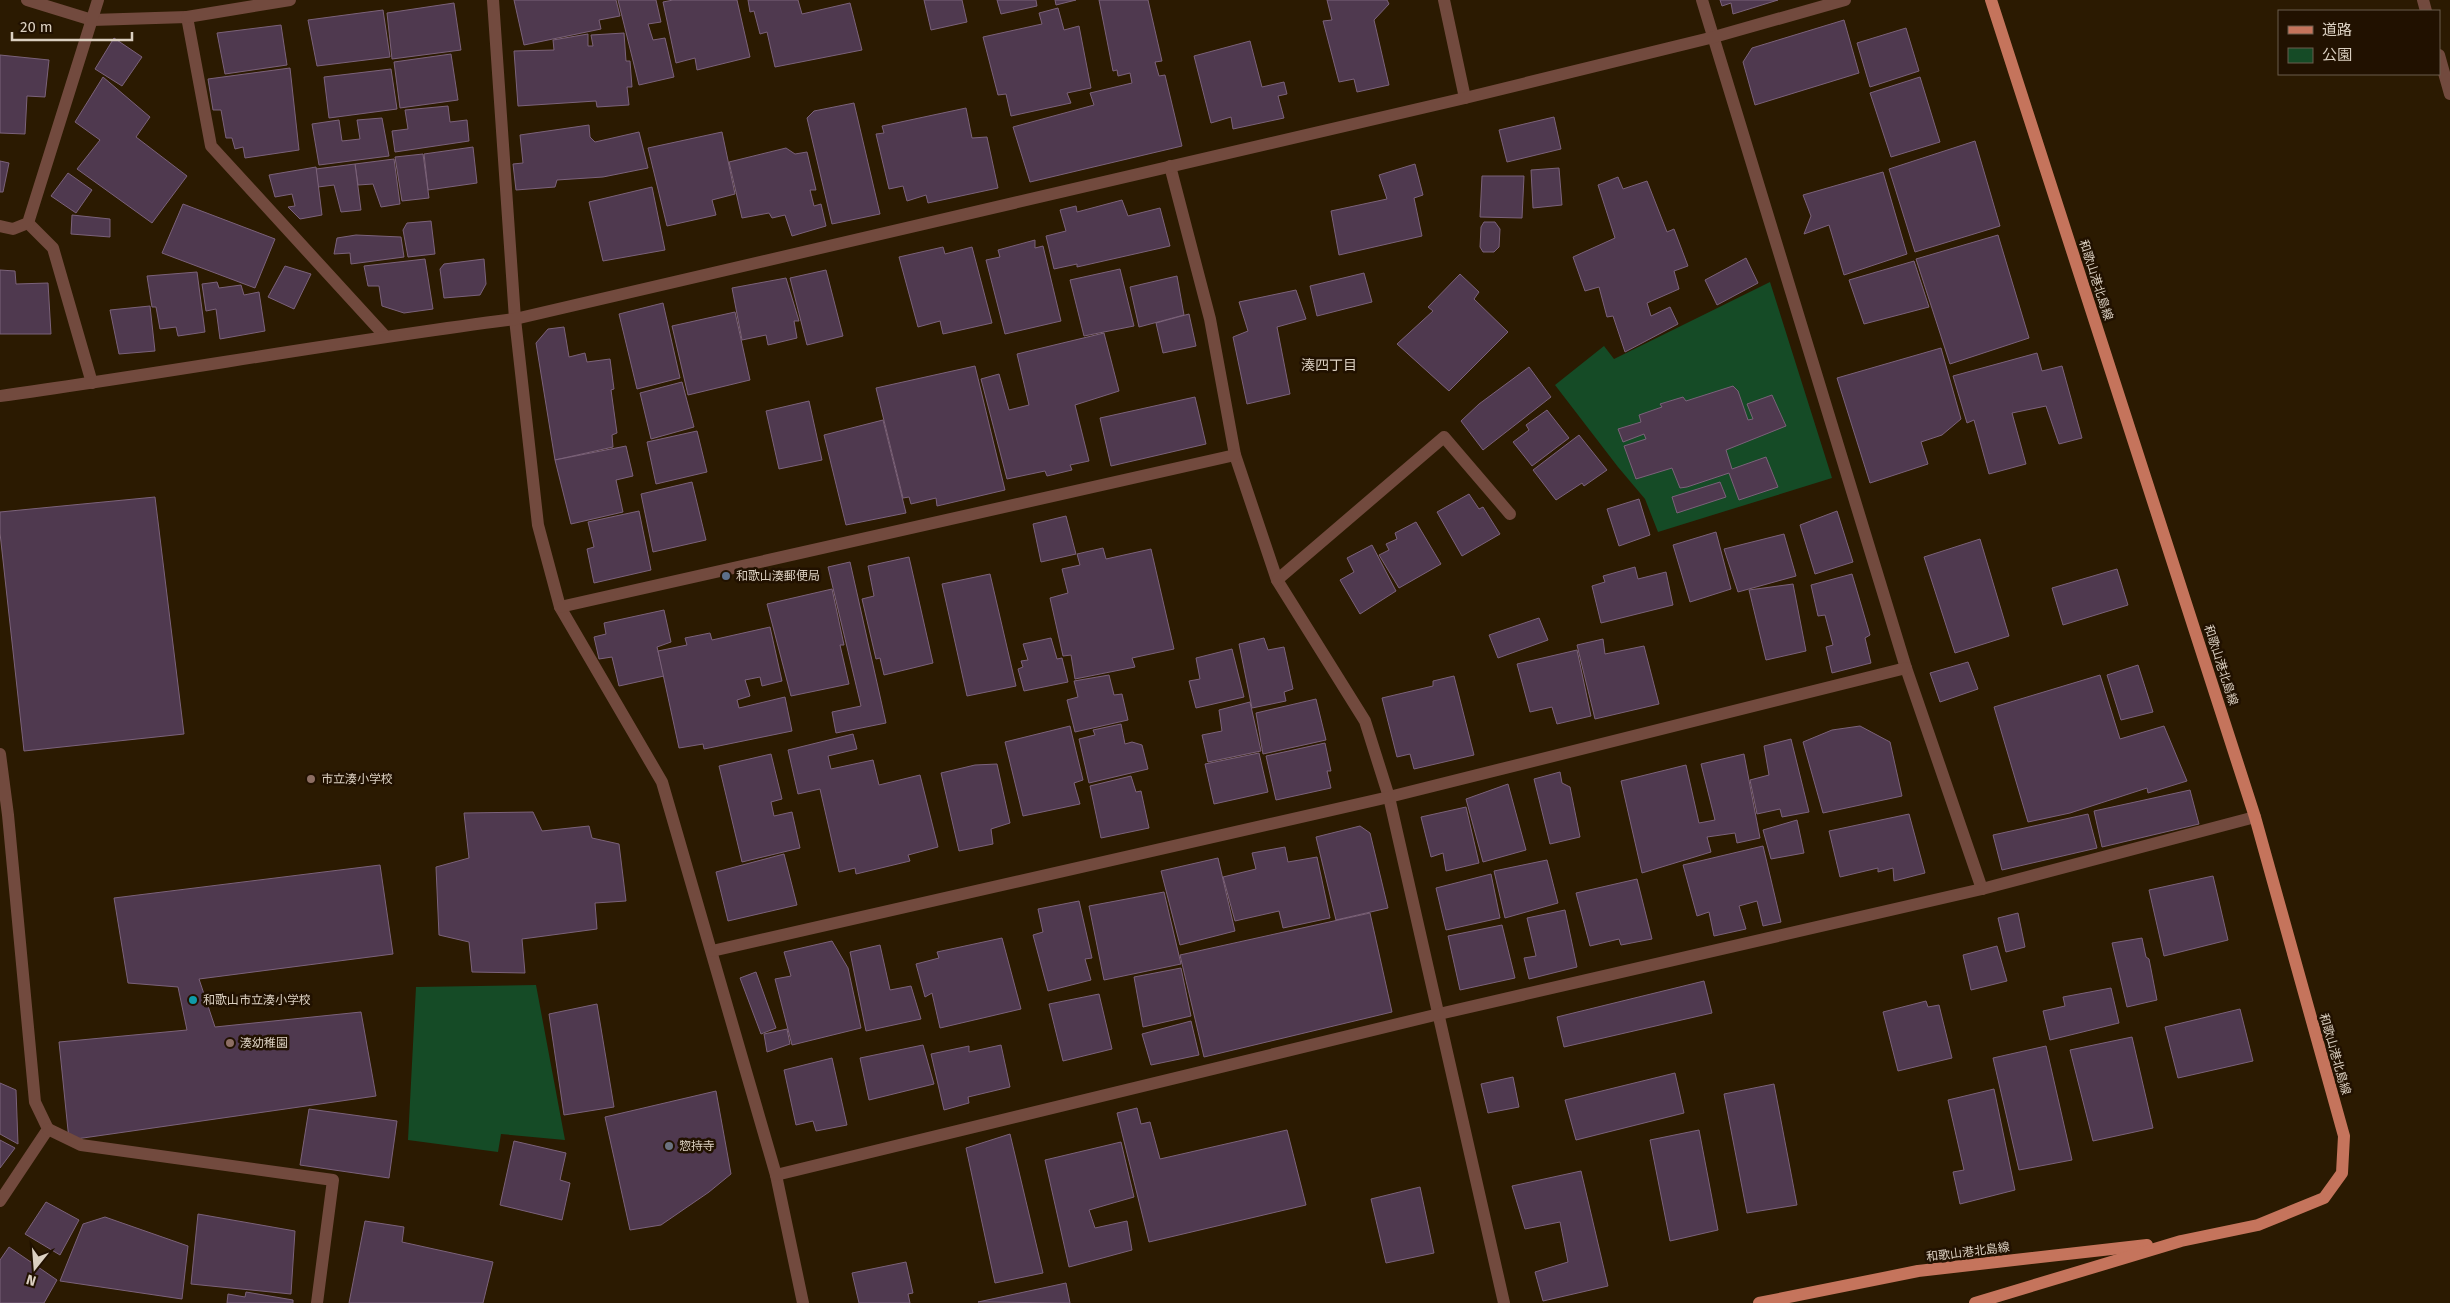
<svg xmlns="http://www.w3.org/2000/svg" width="2450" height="1303" font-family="'Fira Sans','Noto Sans JP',sans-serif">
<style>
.green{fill:#154b26}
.building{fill:#4f394f;stroke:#7b627a}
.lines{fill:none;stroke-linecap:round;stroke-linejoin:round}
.minor{stroke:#724a3e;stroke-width:12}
.major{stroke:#c5745c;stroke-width:12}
.service-dot{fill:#5c6f8a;stroke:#211100;stroke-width:2}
.education-dot{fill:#8d6e63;stroke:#211100;stroke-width:2}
.culture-dot{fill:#0f9aa8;stroke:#211100;stroke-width:2}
.worship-dot{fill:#6b7280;stroke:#211100;stroke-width:2}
.labels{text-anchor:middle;stroke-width:5;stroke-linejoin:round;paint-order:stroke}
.street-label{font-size:12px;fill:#dbd0c1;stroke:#211100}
.poi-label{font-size:12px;fill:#dbd0c1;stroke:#211100;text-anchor:start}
.neighbourhood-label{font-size:14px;fill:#dbd0c1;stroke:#211100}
</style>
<rect width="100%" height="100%" fill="#2b1a01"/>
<!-- green -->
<g class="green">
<path d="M1770 282 1832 478 1658 532 1645 499 1618 467 1555 385 1604 346 1614 359Z"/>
<path d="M536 985 565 1140 501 1134 498 1152 408 1140 416 987Z"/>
</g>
<!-- building -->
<g class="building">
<path d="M514 0H616L620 16 599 20 601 29 524 45Z"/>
<path d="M618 0H656L661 22 648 24 653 40 665 38 674 77 639 85Z"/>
<path d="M673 0H737L750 57 697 70 695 58 676 63 663 2Z"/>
<path d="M748 0H798L802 14 850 3 862 50 775 67 767 32 760 34 754 11 750 12Z"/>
<path d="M924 0H962L967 22 931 30Z"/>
<path d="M997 0H1036L1037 6 1001 14Z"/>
<path d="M1055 0H1076L1056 5Z"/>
<path d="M1099 0H1148L1162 61 1155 62 1159 76 1165 75 1182 146 1030 182 1013 127 1094 105 1090 93 1132 83 1130 73 1118 76 1117 70 1113 71Z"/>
<path d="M1327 0H1387L1389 4 1374 20 1389 85 1357 92 1354 79 1339 82 1323 21 1332 20Z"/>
<path d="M1720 0H1778L1733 14 1731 3 1722 6Z"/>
<path d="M454 3 461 50 392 59 387 13Z"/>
<path d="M1058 8 1064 30 1079 26 1091 88 1067 93 1071 103 1011 116 1006 94 998 95 983 37 1042 24 1039 13Z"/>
<path d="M383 10 390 57 317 66 308 20Z"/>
<path d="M1844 20 1859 73 1755 105 1743 62 1752 48Z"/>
<path d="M281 25 287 65 225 74 217 33Z"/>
<path d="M1906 28 1919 71 1870 87 1857 43Z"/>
<path d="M624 33 626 61H630L632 87H627L629 105 597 107 596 101 518 106 514 51 554 50 553 40 588 34V46H593L591 35Z"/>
<path d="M114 38 142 57 122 86 95 69Z"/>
<path d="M1250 41 1262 87 1284 82 1287 94 1278 96 1284 118 1233 129 1231 117 1211 123 1194 56Z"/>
<path d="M451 54 458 100 400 108 394 62Z"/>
<path d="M0 55 49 60 45 97 27 96 25 134 0 133Z"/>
<path d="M290 68 299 150 245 158 243 147 235 149 232 138H226L221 110H213L208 79Z"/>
<path d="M391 69 397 109 329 118 324 77Z"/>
<path d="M103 77 150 117 136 137 187 176 152 223 77 169 100 140 75 122Z"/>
<path d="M1920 77 1940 142 1891 157 1870 93Z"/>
<path d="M854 103 880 214 832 224 807 118 814 111Z"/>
<path d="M448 106 450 122 467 120 469 141 395 152 392 131 408 129 405 110Z"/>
<path d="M966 108 972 138 987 137 998 188 928 203 926 195 907 201 903 186 889 189 876 134 884 133 882 126Z"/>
<path d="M1554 117 1561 149 1507 162 1499 130Z"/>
<path d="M382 118 389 156 319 165 312 124 339 120 342 141 360 139 357 120Z"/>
<path d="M589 125 590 137 595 142 639 132 648 168 603 177 557 180 555 187 516 190 513 164 523 163 520 135Z"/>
<path d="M722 132 735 194 712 200 716 215 667 226 648 148Z"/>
<path d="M1975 141 2000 226 1915 252 1889 169Z"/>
<path d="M473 147 477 183 428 190 424 154Z"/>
<path d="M786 148 795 154 807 152 816 190H810L814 206 821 204 826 226 792 236 785 215 772 218 769 213 742 218 729 162Z"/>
<path d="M423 154 429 198 402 201 395 157Z"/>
<path d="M394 159 400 204 381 207 373 184 358 185 355 164Z"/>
<path d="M0 161 9 163 3 192H0Z"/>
<path d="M355 164 361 210 341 212 334 185 318 187 316 169Z"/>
<path d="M1415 164 1423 195 1414 198 1422 236 1339 255 1331 211 1387 199 1379 175Z"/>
<path d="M316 167 322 215 300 219 288 207 295 206 292 194 275 197 269 175Z"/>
<path d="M1559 168 1562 205 1533 208 1531 170Z"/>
<path d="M1883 172 1907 254 1844 275 1829 225 1804 234 1811 216 1803 195Z"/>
<path d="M68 173 92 190 76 213 51 196Z"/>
<path d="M1482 176H1524L1522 218 1480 217Z"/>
<path d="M1618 177 1623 189 1647 181 1667 232 1674 229 1688 266 1674 271 1679 289 1647 303 1651 316 1670 307 1678 324 1625 352 1613 316 1607 317 1599 287 1585 291 1573 257 1615 238 1598 185Z"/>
<path d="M652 187 665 250 603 261 589 202Z"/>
<path d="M1122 200 1128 216 1160 208 1170 246 1077 267V264L1054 269 1046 236 1066 231 1060 210 1076 206 1077 212Z"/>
<path d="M183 204 275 239 255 288 162 253Z"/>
<path d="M72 215 110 219V237L71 234Z"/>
<path d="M431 221 435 254 408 257 403 230 407 223Z"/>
<path d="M1484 222H1495L1500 229 1499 247 1494 252H1483L1480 247 1481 227Z"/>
<path d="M356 235 401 237 404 257 351 264 350 253 334 254 337 238Z"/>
<path d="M1998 235 2029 338 1950 364 1916 259Z"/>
<path d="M1035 240V248L1043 246 1061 321 1005 334 986 260 1000 257 998 250Z"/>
<path d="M943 247 945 254 972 247 992 323 943 334 940 321 918 327 899 257Z"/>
<path d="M1746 258 1758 283 1717 305 1705 280Z"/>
<path d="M425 259 433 309 404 313 382 306 379 286H368L364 266Z"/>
<path d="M484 259 486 284 480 295 444 298 440 269 444 264Z"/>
<path d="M1914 261 1929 307 1864 324 1849 280Z"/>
<path d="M285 266 311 274 294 309 268 297Z"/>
<path d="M1120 269 1134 326 1084 336 1070 280Z"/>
<path d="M0 270 15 271 16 284 48 283 51 334H0Z"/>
<path d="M826 270 843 336 807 345 790 278Z"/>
<path d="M197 272 205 332 178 336 176 327 160 329 156 307H152L147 276Z"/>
<path d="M1364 273 1372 302 1317 316 1310 286Z"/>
<path d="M1460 274 1479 292 1474 299 1508 332 1449 391 1397 344 1433 311 1428 307Z"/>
<path d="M1177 276 1184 315 1139 327 1130 287Z"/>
<path d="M786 278 799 321H794L797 338 768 345 766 335 742 340 732 288Z"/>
<path d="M217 282 219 288 241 285 244 295 259 292 265 331 220 339 216 309 206 311 202 284Z"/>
<path d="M1296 290 1306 319 1277 327 1290 394 1247 404 1233 337 1248 331 1239 302Z"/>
<path d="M663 303 680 378 637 389 619 314Z"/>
<path d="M150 306 155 351 119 354 110 310Z"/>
<path d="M735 312 750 380 688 395 672 326Z"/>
<path d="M1189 314 1196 346 1163 353 1156 323Z"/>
<path d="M564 327 569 357 585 353 587 362 610 359 614 389 611 390 617 433 612 435 613 447 555 460 536 343 548 329Z"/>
<path d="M1104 333 1119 391 1075 405 1089 461 1070 465 1072 470 1047 476 1045 471 1007 479 981 379 999 374 1009 410 1029 405 1017 354Z"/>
<path d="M1941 348 1961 419 1942 435 1921 442 1928 464 1870 483 1837 378Z"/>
<path d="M2037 353 2042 371 2062 366 2082 438 2059 444 2046 406 2012 413 2026 464 1989 474 1974 420 1967 423 1953 376Z"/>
<path d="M975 366 1005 490 937 506 936 498 911 504 909 497 903 498 876 388Z"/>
<path d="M1529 367 1551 397 1483 450 1461 421 1479 404Z"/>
<path d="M682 382 694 427 651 439 640 393Z"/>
<path d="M1733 386 1738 391 1748 420 1753 419 1747 404 1772 395 1786 426 1726 450 1732 469 1766 457 1778 487 1739 500 1729 473 1687 487 1680 488 1672 468 1636 479 1624 446 1646 439 1644 434 1623 442 1618 429 1641 422 1639 415 1662 407 1660 404 1683 397 1686 401Z"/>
<path d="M1195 397 1206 444 1111 466 1100 418Z"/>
<path d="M809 401 822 460 779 469 766 411Z"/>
<path d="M1547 410 1569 438 1532 466 1513 442 1529 430 1526 425Z"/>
<path d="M883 420 906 513 846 525 824 435Z"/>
<path d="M697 431 707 472 656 484 647 442Z"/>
<path d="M1579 435 1607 470 1584 486 1582 483 1556 500 1533 470Z"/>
<path d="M626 446 633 476 616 480 623 512 571 524 555 460Z"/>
<path d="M692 482 706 540 653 552 641 494Z"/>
<path d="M1720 482 1726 497 1677 513 1672 497Z"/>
<path d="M1469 494 1479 509 1483 507 1500 534 1462 556 1437 512Z"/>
<path d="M155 497 184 734 24 751 0 533V512Z"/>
<path d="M1639 499 1650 535 1619 546 1607 509Z"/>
<path d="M639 511 651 570 594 583 587 549 594 547 588 522Z"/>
<path d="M1837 511 1853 562 1815 574 1800 525Z"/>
<path d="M1066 516 1076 554 1041 562 1033 524Z"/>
<path d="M1416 522 1441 564 1399 588 1379 555 1389 550 1386 544 1397 539 1395 533Z"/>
<path d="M1716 532 1731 589 1690 602 1673 545Z"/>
<path d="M1784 534 1796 576 1738 592 1724 549Z"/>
<path d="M1980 539 2009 636 1955 653 1924 557Z"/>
<path d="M1372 545 1396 591 1360 614 1340 580 1354 572 1347 558Z"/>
<path d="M1103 548 1106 559 1151 549 1174 649 1132 658 1135 667 1075 679 1071 655 1063 656 1050 598 1068 593 1062 569 1080 565 1077 554Z"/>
<path d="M909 557 933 663 884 675 880 658 876 659 862 599 874 596 868 566Z"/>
<path d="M850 562 886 723 836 733 832 712 861 706 828 567Z"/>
<path d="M1635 567 1638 579 1666 572 1673 605 1601 623 1592 586 1605 582 1603 576Z"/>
<path d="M2117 569 2128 605 2063 625 2052 588Z"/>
<path d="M990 574 1016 686 967 696 942 584Z"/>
<path d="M1852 574 1870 635 1865 638 1871 663 1832 673 1826 647 1833 645 1825 615 1818 616 1811 585Z"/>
<path d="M1793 584 1806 651 1766 660 1749 590Z"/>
<path d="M832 589 844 645H840L849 684 791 696 767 604Z"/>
<path d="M664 610 671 642 657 647 664 676 619 686 612 657 599 659 594 637 606 634 604 623Z"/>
<path d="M1539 618 1548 640 1498 658 1489 635Z"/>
<path d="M770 627 782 681 762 686 760 677 745 680 750 696 737 700 739 708 785 697 792 731 704 749 703 744 679 748 658 651 687 645 685 638 710 633 712 640Z"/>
<path d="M1051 638 1057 659 1062 658 1068 682 1024 691 1018 669 1023 667 1021 661 1028 660 1023 644Z"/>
<path d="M1264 638 1268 650 1284 647 1293 689 1284 692 1286 701 1252 708 1239 644Z"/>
<path d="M1603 639 1605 654 1644 646 1659 704 1595 719 1577 645Z"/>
<path d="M1232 649 1244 697 1196 708 1189 681 1200 679 1196 658Z"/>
<path d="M1577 650 1591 716 1557 724 1552 707 1530 712 1517 664Z"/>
<path d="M1968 662 1978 689 1940 702 1930 673Z"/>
<path d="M2138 665 2153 712 2121 720 2107 675Z"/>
<path d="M1109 675 1114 695 1122 694 1128 720 1075 732 1067 700 1078 697 1074 681Z"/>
<path d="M2100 675 2120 739 2164 726 2187 781 2148 793 2147 788 2070 813 2028 822 1994 707Z"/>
<path d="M1454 676 1474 755 1414 769 1410 754 1397 757 1382 698 1433 686V681Z"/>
<path d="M1316 699 1326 740 1263 754 1256 713Z"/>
<path d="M1250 702 1261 751 1208 762 1202 735 1222 731 1219 710Z"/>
<path d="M1121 724 1125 744 1132 742 1142 745 1148 769 1089 783 1079 739 1095 735 1093 730Z"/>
<path d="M1070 726 1083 780 1074 783 1080 804 1023 816 1005 742Z"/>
<path d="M1860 726 1890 742 1902 796 1823 813 1803 742 1832 730Z"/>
<path d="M853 734 857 749 828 756 831 769 873 760 879 785 920 775 938 847 908 855 910 861 856 874 855 868 839 872 820 789 798 794 788 750Z"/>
<path d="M1791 739 1809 812 1782 817 1780 809 1757 814 1750 780 1769 775 1764 746Z"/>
<path d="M1325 743 1331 771H1327L1331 788 1276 800 1266 756Z"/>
<path d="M1259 753 1268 792 1214 804 1205 764Z"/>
<path d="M771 754 782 799 771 802 774 816 792 812 800 848 742 862 719 766Z"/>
<path d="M1744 754 1760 838 1737 843 1735 833 1707 837 1711 852 1642 873 1621 781 1686 765 1699 823 1715 820 1701 764Z"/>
<path d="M997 764 1010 823 991 829 993 844 959 851 941 773 975 765Z"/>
<path d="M1560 772 1562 783 1570 787 1580 837 1550 844 1534 779Z"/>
<path d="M1131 776 1136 792 1141 791 1149 828 1101 838 1090 786Z"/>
<path d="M1508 784 1526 850 1483 862 1466 799Z"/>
<path d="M2190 790 2199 824 2102 847 2094 811Z"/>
<path d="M1466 807 1479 863 1446 871 1443 853 1431 857 1421 817Z"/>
<path d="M533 812 542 831 589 826 592 838 619 844 626 901 595 903 597 929 522 939 525 973 472 972 469 942 439 935 436 867 469 858 464 813Z"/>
<path d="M1909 814 1925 873 1894 881 1893 868 1878 872V868L1840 877 1829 831Z"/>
<path d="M2088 814 2097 848 2002 870 1993 835Z"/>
<path d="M1797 820 1804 853 1771 859 1763 830Z"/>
<path d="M1360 826 1370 833 1388 908 1336 920 1316 837Z"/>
<path d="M1763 846 1781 922 1763 926 1757 901 1739 906 1746 929 1714 936 1709 912 1697 916 1683 865Z"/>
<path d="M1285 847 1288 862 1317 857 1330 918 1283 928 1279 911 1235 921 1223 877 1256 869 1252 853Z"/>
<path d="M784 854 797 905 728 921 716 872Z"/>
<path d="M1218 858 1235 931 1180 945 1161 871Z"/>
<path d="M1547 860 1558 903 1505 918 1494 871Z"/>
<path d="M380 865 393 954 199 979 215 1027 361 1012 376 1096 69 1140 59 1042 187 1030 178 987 128 983 114 898Z"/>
<path d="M1491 874 1500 918 1446 930 1436 888Z"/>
<path d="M2213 876 2228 940 2164 956 2149 890Z"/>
<path d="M1637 879 1652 939 1621 945 1619 939 1590 946 1576 893Z"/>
<path d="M1164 892 1181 964 1104 980 1089 906Z"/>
<path d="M1079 901 1092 958 1085 959 1091 980 1048 991 1033 935 1043 932 1038 909Z"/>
<path d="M1565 910 1577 967 1529 979 1524 958 1536 956 1527 918Z"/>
<path d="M1370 913 1392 1012 1204 1057 1180 955Z"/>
<path d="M2018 913 2025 947 2006 952 1998 918Z"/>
<path d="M1502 925 1515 978 1460 990 1448 936Z"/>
<path d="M1002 938 1021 1009 940 1028 932 993 925 997 916 964 939 958 937 952Z"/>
<path d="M2142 938 2146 957 2149 959 2157 1000 2127 1007 2112 943Z"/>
<path d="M832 941 848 968 861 1028 792 1045 775 979 791 976 784 952Z"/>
<path d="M880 945 890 990 911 986 921 1019 866 1031 850 952Z"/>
<path d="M1997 946 2007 981 1971 990 1963 955Z"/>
<path d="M1181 968 1191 1016 1143 1027 1134 977Z"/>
<path d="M756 972 776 1028 761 1034 740 978Z"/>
<path d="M1704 981 1712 1013 1564 1047 1557 1017Z"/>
<path d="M2111 988 2119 1023 2050 1040 2043 1011 2065 1006 2063 997Z"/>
<path d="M1099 994 1112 1049 1063 1061 1049 1004Z"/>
<path d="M1926 1001 1928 1007 1939 1005 1952 1058 1898 1071 1883 1012Z"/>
<path d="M597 1004 614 1107 564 1115 549 1014Z"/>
<path d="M2240 1009 2253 1061 2178 1078 2165 1027Z"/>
<path d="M1191 1021 1199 1055 1151 1065 1142 1034Z"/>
<path d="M787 1029 790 1044 767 1052 764 1034Z"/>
<path d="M2132 1037 2153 1128 2093 1141 2070 1050Z"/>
<path d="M923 1045 934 1084 869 1100 860 1058Z"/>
<path d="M1001 1045 1010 1087 968 1097 969 1103 944 1110 931 1054 969 1046V1052Z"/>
<path d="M2046 1046 2072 1160 2019 1170 1993 1058Z"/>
<path d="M832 1058 847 1125 816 1131 813 1121 796 1125 784 1070Z"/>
<path d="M1675 1073 1684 1113 1576 1140 1565 1100Z"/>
<path d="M1513 1077 1519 1107 1488 1113 1481 1084Z"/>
<path d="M0 1083 16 1090 18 1144 0 1134Z"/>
<path d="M1774 1084 1797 1205 1747 1213 1724 1094Z"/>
<path d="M1994 1089 2015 1190 1960 1204 1953 1172 1964 1170 1948 1100Z"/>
<path d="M716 1091 731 1174 709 1192 661 1225 630 1230 605 1117Z"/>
<path d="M1137 1108 1141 1124 1150 1122 1160 1159 1287 1130 1306 1205 1149 1242 1117 1113Z"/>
<path d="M309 1109 397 1121 389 1178 300 1165Z"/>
<path d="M1699 1130 1718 1230 1670 1241 1650 1140Z"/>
<path d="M1010 1134 1043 1273 995 1283 966 1148Z"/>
<path d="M0 1140 15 1148 0 1168Z"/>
<path d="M514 1141 566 1153 560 1180 570 1183 562 1220 500 1205Z"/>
<path d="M1121 1142 1134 1197 1089 1210 1095 1228 1127 1221 1132 1250 1069 1267 1045 1160Z"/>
<path d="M1581 1171 1608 1286 1543 1301 1535 1272 1568 1262 1560 1222 1525 1229 1512 1186Z"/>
<path d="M1420 1187 1434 1253 1386 1263 1371 1199Z"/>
<path d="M46 1202 79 1220 60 1255 25 1234Z"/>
<path d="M198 1214 295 1231 291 1294 191 1284Z"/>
<path d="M105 1217 188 1246 182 1299 60 1281 83 1224Z"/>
<path d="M365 1221 404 1227 402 1242 493 1262 483 1303H349Z"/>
<path d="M9 1247 57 1280 44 1303H0V1260Z"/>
<path d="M906 1262 913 1293 908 1294 910 1303H859L852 1273Z"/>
<path d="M1066 1283 1070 1303 978 1302Z"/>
<path d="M246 1292 293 1300V1303H227L228 1294 245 1297Z"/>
</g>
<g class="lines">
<!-- minor -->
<g class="minor">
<path d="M27 0 92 20 187 17 211 146 385 336"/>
<path d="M493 0 515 319 538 525 560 607 662 782 776 1175 803 1303"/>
<path d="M1444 0 1465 98"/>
<path d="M1702 0 1906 668 1982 889"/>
<path d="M2423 0 2426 11"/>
<path d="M187 17 290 0"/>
<path d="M2439 55 2450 94"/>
<path d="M1170 166 1210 319 1235 455 1277 580 1365 721 1389 797 1504 1303"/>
<path d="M28 223 53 248 92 383"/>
<path d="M0 226 13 229 28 223 98 0"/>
<path d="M0 396C172 372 343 341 515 319L1465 98 1714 37 1845 0"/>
<path d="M1277 580 1444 437 1510 514"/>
<path d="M560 607 1235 455"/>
<path d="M0 754 8 815 35 1102 48 1129 0 1201"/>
<path d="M712 951 1389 797 1906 668"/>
<path d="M48 1129 81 1145 333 1180 317 1303"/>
<path d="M776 1175 1439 1014 1982 889 2255 817"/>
</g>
<!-- major -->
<g class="major">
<path d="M1759 1303 1918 1271 2147 1245"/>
<path d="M1975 1303 2181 1241 2258 1225 2324 1198 2342 1173 2344 1136 2255 817 1991 0"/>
</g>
</g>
<!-- markers -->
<circle class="service-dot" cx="726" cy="576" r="5"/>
<g class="education-dot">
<circle cx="311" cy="779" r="5"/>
<circle cx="230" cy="1043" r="5"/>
</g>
<circle class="culture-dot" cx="193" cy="1000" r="5"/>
<circle class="worship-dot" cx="669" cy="1146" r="5"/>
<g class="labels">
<!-- street labels -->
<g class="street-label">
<text transform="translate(2096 280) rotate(72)" y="4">和歌山港北島線</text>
<text transform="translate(2221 665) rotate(72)" y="4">和歌山港北島線</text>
<text transform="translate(2335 1054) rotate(74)" y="4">和歌山港北島線</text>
<text transform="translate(1968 1252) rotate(-7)" y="4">和歌山港北島線</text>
</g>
<!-- poi labels -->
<g class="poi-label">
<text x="736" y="580">和歌山湊郵便局</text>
<text x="321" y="783">市立湊小学校</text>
<text x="203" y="1004">和歌山市立湊小学校</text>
<text x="240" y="1047">湊幼稚園</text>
<text x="679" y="1150">惣持寺</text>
</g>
<!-- neighbourhood labels -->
<g class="neighbourhood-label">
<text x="1329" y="370">湊四丁目</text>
</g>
</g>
<!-- legend -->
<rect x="2278" y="10" width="162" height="65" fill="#211100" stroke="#6b5d4d"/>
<rect x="2288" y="26" width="25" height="8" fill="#c5745c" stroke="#6b5d4d"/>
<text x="2322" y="35" font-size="15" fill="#dbd0c1">道路</text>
<rect x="2288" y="48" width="25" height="15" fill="#154b26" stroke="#6b5d4d"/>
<text x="2322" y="60" font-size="15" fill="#dbd0c1">公園</text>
<!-- north arrow -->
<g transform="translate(35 1268) rotate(197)" stroke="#211100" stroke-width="4" paint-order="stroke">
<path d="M0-4L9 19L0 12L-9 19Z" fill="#dbd0c1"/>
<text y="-8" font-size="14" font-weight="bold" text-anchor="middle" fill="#dbd0c1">N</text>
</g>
<!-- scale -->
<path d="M12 32v8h120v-8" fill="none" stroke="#dbd0c1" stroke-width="2.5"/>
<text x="20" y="32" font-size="15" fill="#dbd0c1" stroke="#211100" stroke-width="4" paint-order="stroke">20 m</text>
</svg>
